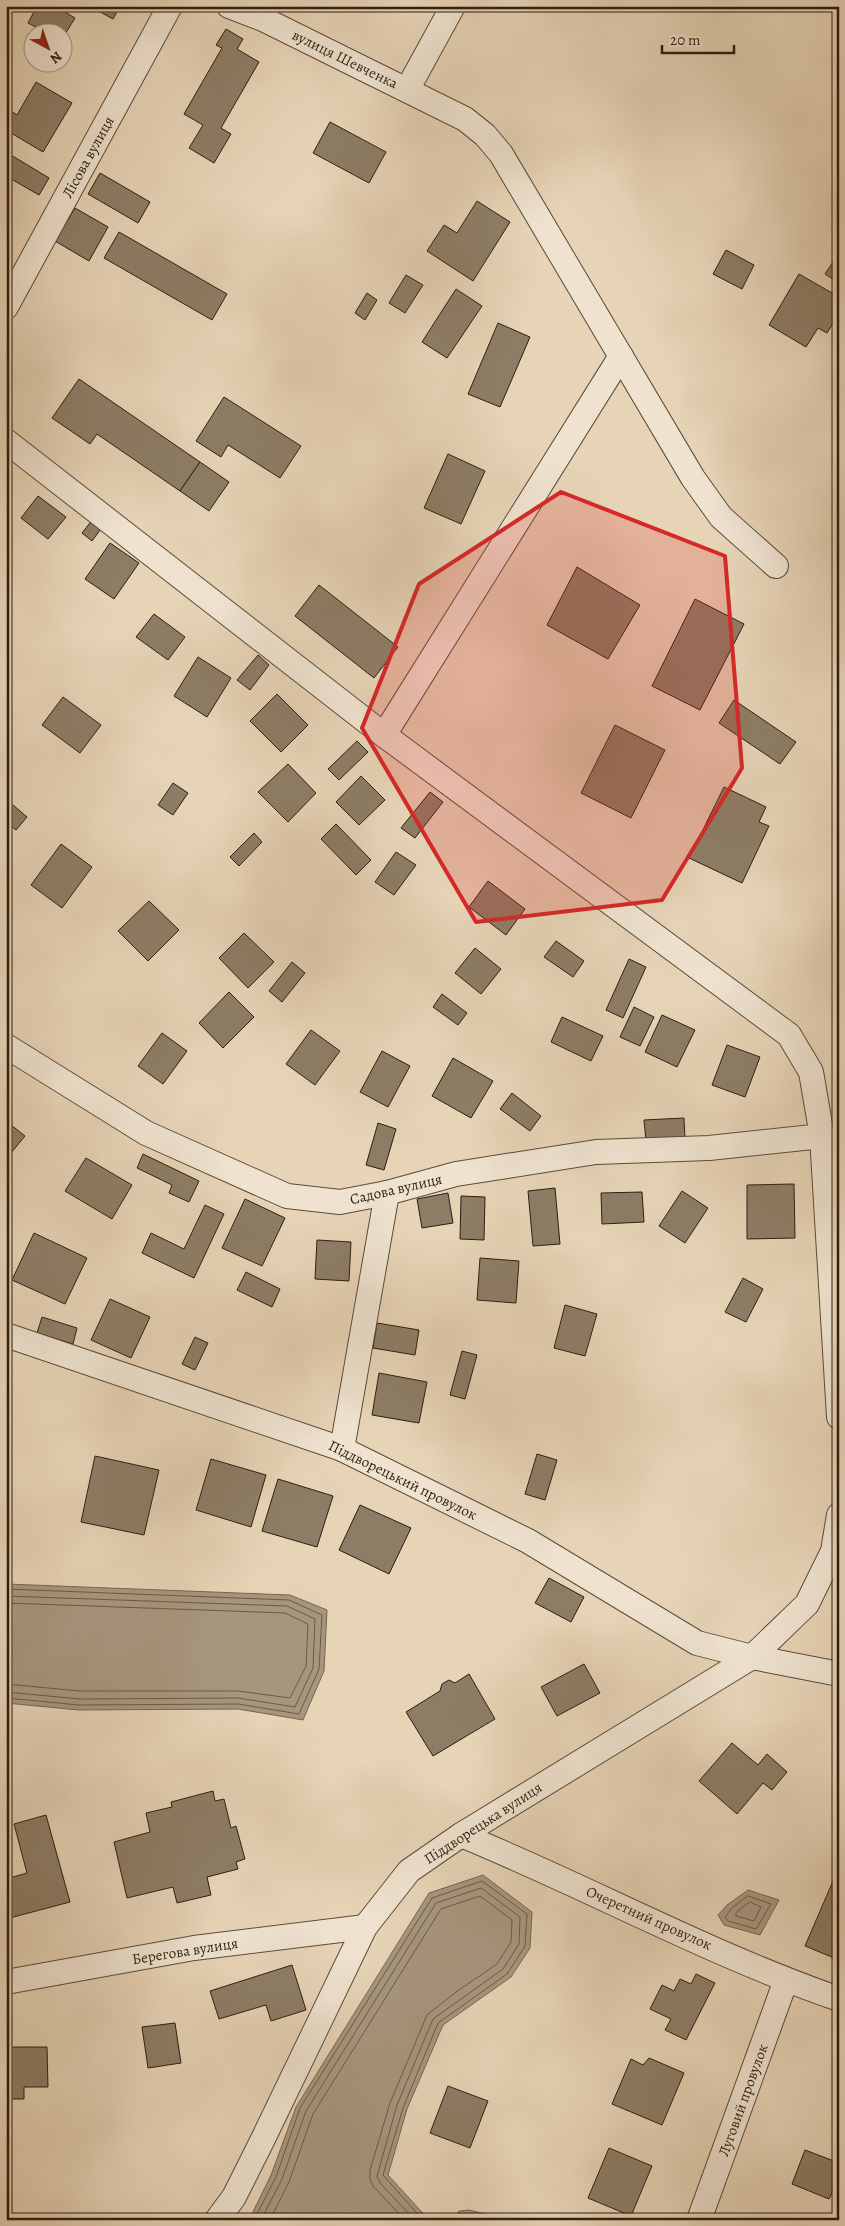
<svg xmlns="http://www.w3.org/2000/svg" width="845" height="2226" font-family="Alegreya,serif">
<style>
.water{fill:#a7967e;stroke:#766652}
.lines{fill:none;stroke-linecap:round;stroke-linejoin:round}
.shore{stroke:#6a5a46;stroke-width:1}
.building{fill:#8d7d66;stroke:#2c1e0f}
.street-casing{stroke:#5b4c39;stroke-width:26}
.street{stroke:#efe3d0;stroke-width:24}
.marked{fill:#d62828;fill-opacity:0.2;stroke:#d62828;stroke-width:4;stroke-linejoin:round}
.labels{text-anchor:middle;stroke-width:4;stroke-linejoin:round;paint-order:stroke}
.street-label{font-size:15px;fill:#2c1e0f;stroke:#efe3d0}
</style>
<rect width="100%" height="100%" fill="#e7d4b7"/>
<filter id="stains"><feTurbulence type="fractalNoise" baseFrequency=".004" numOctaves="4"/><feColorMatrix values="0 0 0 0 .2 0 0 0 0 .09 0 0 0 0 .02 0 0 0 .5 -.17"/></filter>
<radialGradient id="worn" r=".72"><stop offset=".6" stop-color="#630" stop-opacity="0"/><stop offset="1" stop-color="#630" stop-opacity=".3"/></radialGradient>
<!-- water -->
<g class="water">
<path d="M6 1584 290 1595 327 1610 324 1671 303 1720 238 1709 79 1710 6 1703Z"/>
<path d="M483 1875 532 1912 530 1948 511 1977 443 2025 407 2109 388 2175 429 2220H249L271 2175 296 2107 429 1893Z"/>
<path d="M748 1890 779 1900 760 1935 724 1925 718 1915 727 1905Z"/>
<path d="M469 2210 510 2220H454L459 2211Z"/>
</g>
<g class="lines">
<!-- shore -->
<g class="shore">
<path d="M6 1589 289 1600 322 1615 319 1669 299 1714 238 1704 79 1705 6 1698"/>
<path d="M6 1596 287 1606 315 1619 313 1668 295 1707 238 1698 80 1699 6 1692"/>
<path d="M6 1603 285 1613 308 1624 306 1666 290 1698 238 1691H80L6 1684"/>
<path d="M748 1896 771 1904 756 1929 728 1921 725 1917 731 1909Z"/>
<path d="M750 1902 761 1907 754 1921 736 1916V1913Z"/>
<path d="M254 2220 276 2177 300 2108 432 1898 482 1881 527 1914 525 1946 507 1974 438 2023 403 2108 383 2175 423 2220"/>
<path d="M261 2220 282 2179 306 2111 436 1903 481 1888 520 1917 519 1944 503 1969 433 2019 397 2105 377 2176 380 2183 415 2220"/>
<path d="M270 2220 289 2182 313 2114 441 1909 480 1896 512 1920 511 1942 497 1964 456 1992 427 2015 390 2103 370 2170V2179L373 2186 405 2220"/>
</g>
</g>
<!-- building -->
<g class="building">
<path d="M37 6H55L75 18 62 39V32H45L28 23Z"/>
<path d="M97 6H120L113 19 95 9Z"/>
<path d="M226 29 243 39 237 49 259 62 221 128 231 134 214 163 189 148 203 125 184 114 222 48 216 45Z"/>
<path d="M36 82 72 103 43 152 6 130V119L11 111 17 115Z"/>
<path d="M330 122 386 152 369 183 313 153Z"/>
<path d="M11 155 49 178 39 195 6 176V163Z"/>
<path d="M100 173 150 202 138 223 88 194Z"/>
<path d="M477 201 510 222 473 281 427 251 444 225 457 233Z"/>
<path d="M75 208 108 227 89 261 55 241Z"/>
<path d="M119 232 227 294 212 320 104 258Z"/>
<path d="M726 250 754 265 742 289 713 274Z"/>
<path d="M839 253V283L825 274Z"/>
<path d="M799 274 839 297V313L827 333 818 328 806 347 769 325Z"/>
<path d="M406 275 423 285 405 313 389 303Z"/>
<path d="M456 289 482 306 447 358 422 342Z"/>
<path d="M367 293 377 300 365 320 355 313Z"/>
<path d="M498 323 530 337 500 407 468 394Z"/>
<path d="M79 379 200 462 180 491 97 434 90 444 52 418Z"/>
<path d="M224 397 301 446 280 478 228 445 221 457 196 441Z"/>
<path d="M448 454 485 471 461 524 424 508Z"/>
<path d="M200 462 229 482 209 511 180 491Z"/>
<path d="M38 496 66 517 48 539 21 518Z"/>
<path d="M93 519 103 526 92 541 82 533Z"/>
<path d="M110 543 139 563 114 599 85 579Z"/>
<path d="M577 567 640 605 608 659 547 625Z"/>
<path d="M319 585 398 647 374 678 295 616Z"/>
<path d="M695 599 744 624 700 710 652 686Z"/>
<path d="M154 614 185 637 168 660 136 637Z"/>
<path d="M258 655 269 665 250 690 237 680Z"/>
<path d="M198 657 231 678 207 717 174 696Z"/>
<path d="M277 694 308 725 281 752 250 721Z"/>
<path d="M63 697 101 725 80 753 42 725Z"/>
<path d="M734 700 796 742 780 764 719 723Z"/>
<path d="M615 725 665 750 631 818 581 793Z"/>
<path d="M357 741 368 752 339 780 328 769Z"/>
<path d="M288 764 316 793 288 822 258 792Z"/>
<path d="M361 776 385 800 359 825 336 802Z"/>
<path d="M173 783 188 793 173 815 158 805Z"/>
<path d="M724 787 766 807 759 822 769 826 742 883 689 858Z"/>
<path d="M430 792 443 802 415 838 401 828Z"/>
<path d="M6 799 27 817 16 830 6 822Z"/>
<path d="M336 824 371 860 356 875 321 839Z"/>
<path d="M254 833 262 842 239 866 230 857Z"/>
<path d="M61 844 92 867 62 908 31 885Z"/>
<path d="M396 852 416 865 394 895 375 882Z"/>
<path d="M488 881 525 909 506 935 469 907Z"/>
<path d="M149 901 179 930 148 961 118 931Z"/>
<path d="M244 933 274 962 248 988 219 958Z"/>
<path d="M556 941 584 961 573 977 544 957Z"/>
<path d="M475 948 501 969 481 994 455 973Z"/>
<path d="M629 959 646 967 623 1018 606 1010Z"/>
<path d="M292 962 305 973 282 1002 269 991Z"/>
<path d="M229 992 254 1017 223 1048 199 1023Z"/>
<path d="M442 994 467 1013 458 1025 433 1007Z"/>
<path d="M634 1007 654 1017 640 1046 620 1037Z"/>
<path d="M662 1015 695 1030 677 1067 645 1052Z"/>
<path d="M562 1017 603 1036 591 1061 551 1042Z"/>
<path d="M311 1030 340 1051 315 1085 286 1064Z"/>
<path d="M162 1033 187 1051 163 1084 138 1066Z"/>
<path d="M727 1045 760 1057 745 1097 712 1085Z"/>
<path d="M382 1051 410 1066 388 1107 360 1092Z"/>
<path d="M453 1058 493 1081 471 1118 432 1096Z"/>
<path d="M512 1093 541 1116 530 1131 500 1109Z"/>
<path d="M684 1118 685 1139 646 1141 644 1120Z"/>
<path d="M6 1121 25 1136 6 1159Z"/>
<path d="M378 1123 396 1129 384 1170 366 1165Z"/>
<path d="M143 1154 199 1181 189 1202 169 1193 172 1185 137 1168Z"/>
<path d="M86 1158 132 1185 112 1219 65 1191Z"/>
<path d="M794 1184 795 1238 747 1239V1185Z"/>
<path d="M555 1188 560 1244 533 1246 528 1191Z"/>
<path d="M682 1191 708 1208 685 1243 659 1226Z"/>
<path d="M642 1192 644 1222 602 1224 601 1193Z"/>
<path d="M448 1193 453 1223 422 1228 417 1199Z"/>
<path d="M461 1196 485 1197 484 1240 460 1239Z"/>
<path d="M245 1199 285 1218 262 1266 222 1248Z"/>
<path d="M205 1205 224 1214 194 1278 142 1253 151 1233 184 1249Z"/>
<path d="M34 1233 87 1258 65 1304 12 1280Z"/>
<path d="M317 1240 351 1242 349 1281 315 1279Z"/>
<path d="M480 1258 519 1261 516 1303 477 1300Z"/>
<path d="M246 1272 280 1289 272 1307 237 1290Z"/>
<path d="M743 1278 763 1289 746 1322 725 1312Z"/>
<path d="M110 1299 150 1317 131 1358 91 1340Z"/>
<path d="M565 1305 597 1314 585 1356 554 1348Z"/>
<path d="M42 1317 77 1328 73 1344 37 1333Z"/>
<path d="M377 1323 419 1330 415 1355 373 1348Z"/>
<path d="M195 1337 208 1343 195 1370 182 1364Z"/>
<path d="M462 1351 477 1355 465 1399 450 1395Z"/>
<path d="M379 1373 427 1382 419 1423 372 1415Z"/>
<path d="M537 1454 557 1460 545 1500 525 1494Z"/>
<path d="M95 1456 159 1470 144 1535 81 1522Z"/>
<path d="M211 1459 266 1475 251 1527 196 1510Z"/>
<path d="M278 1479 333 1496 317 1547 262 1531Z"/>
<path d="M360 1505 411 1528 389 1574 339 1550Z"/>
<path d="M549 1578 584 1597 571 1622 535 1603Z"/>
<path d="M584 1664 600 1693 557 1716 541 1687Z"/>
<path d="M469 1674 495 1719 433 1756 406 1712 440 1691 442 1684 449 1680 455 1683Z"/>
<path d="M732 1743 758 1765 767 1754 787 1772 772 1790 763 1783 737 1814 699 1781Z"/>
<path d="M213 1791 215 1801 224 1799 231 1828 236 1826 245 1859 236 1862 238 1869 207 1877 211 1895 177 1903 173 1887 127 1898 114 1842 150 1832 146 1813 172 1807 171 1802Z"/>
<path d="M46 1815 70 1902 6 1919V1879L27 1873 14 1824Z"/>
<path d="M833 1881 839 1884V1960L805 1946Z"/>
<path d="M292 1965 306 2010 271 2021 266 2005 219 2019 210 1991Z"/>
<path d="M696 1974 715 1983 686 2040 665 2030 671 2019 650 2009 662 1985 674 1991 680 1979 691 1984Z"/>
<path d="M175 2023 181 2063 148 2068 142 2027Z"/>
<path d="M6 2047H47L48 2087H24V2099H6Z"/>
<path d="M649 2058 684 2073 662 2125 612 2104 631 2059 643 2065Z"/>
<path d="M448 2086 488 2101 470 2148 430 2133Z"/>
<path d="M609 2148 652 2166 631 2216 588 2198Z"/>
<path d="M805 2150 839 2163V2176L829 2199 792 2184Z"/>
</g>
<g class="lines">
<!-- street casing -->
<g class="street-casing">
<g id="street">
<path d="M229 6 263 19 465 119 485 135 501 154 693 478 721 517 776 566"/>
<path d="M407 90 453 6"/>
<path d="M6 307 170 6"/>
<path d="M6 441 384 735 789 1035 811 1072 822 1136 839 1417"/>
<path d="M384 735 621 356"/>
<path d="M6 1046 146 1133 287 1196 340 1202 387 1193 456 1174 596 1152 709 1148 822 1136"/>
<path d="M6 1335 342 1449 528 1541 697 1643 752 1657 839 1674"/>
<path d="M342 1449 387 1193"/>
<path d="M461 1835C588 1887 709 1954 839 1999"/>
<path d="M6 1982 194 1948 365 1927"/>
<path d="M217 2220 234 2197 264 2137 365 1927 409 1871 461 1835 752 1657 807 1604 833 1551 839 1515"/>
<path d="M699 2220 786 1980"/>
</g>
</g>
<!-- street -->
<use href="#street" class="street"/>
</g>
<!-- marked area -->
<path class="marked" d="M561 492 725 556 742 768 662 900 476 922 362 728 419 584Z"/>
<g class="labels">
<!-- street labels -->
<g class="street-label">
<text transform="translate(345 59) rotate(26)" y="5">вулиця Шевченка</text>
<text transform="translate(88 157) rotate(-61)" y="5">Лісова вулиця</text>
<text transform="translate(396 1189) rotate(-13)" y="5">Садова вулиця</text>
<text transform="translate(403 1480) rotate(26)" y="5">Піддворецький провулок</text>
<text transform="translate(483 1823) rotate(-33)" y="5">Піддворецька вулиця</text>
<text transform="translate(649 1918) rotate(24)" y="5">Очеретний провулок</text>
<text transform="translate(185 1951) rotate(-9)" y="5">Берегова вулиця</text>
<text transform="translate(743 2100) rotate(-70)" y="5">Луговий провулок</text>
</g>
</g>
<!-- margin -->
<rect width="845" height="2226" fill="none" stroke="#e7d4b7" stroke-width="25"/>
<rect x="8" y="8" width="830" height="2211" fill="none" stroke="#2c1e0f" stroke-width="2.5"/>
<rect x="12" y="12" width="820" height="2201" fill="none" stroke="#2c1e0f"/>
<!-- north arrow -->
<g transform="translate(48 48) rotate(140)"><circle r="24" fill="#efe3d0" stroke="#a19483"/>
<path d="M0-4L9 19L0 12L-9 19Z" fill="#8f2418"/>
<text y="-8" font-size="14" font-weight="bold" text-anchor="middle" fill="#2c1e0f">N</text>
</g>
<!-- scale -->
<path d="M662 45v8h72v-8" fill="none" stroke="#2c1e0f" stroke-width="2.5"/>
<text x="670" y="45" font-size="15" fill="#2c1e0f" stroke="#efe3d0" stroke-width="4" paint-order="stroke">20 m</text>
<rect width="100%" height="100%" filter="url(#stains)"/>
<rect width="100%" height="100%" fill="url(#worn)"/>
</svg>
